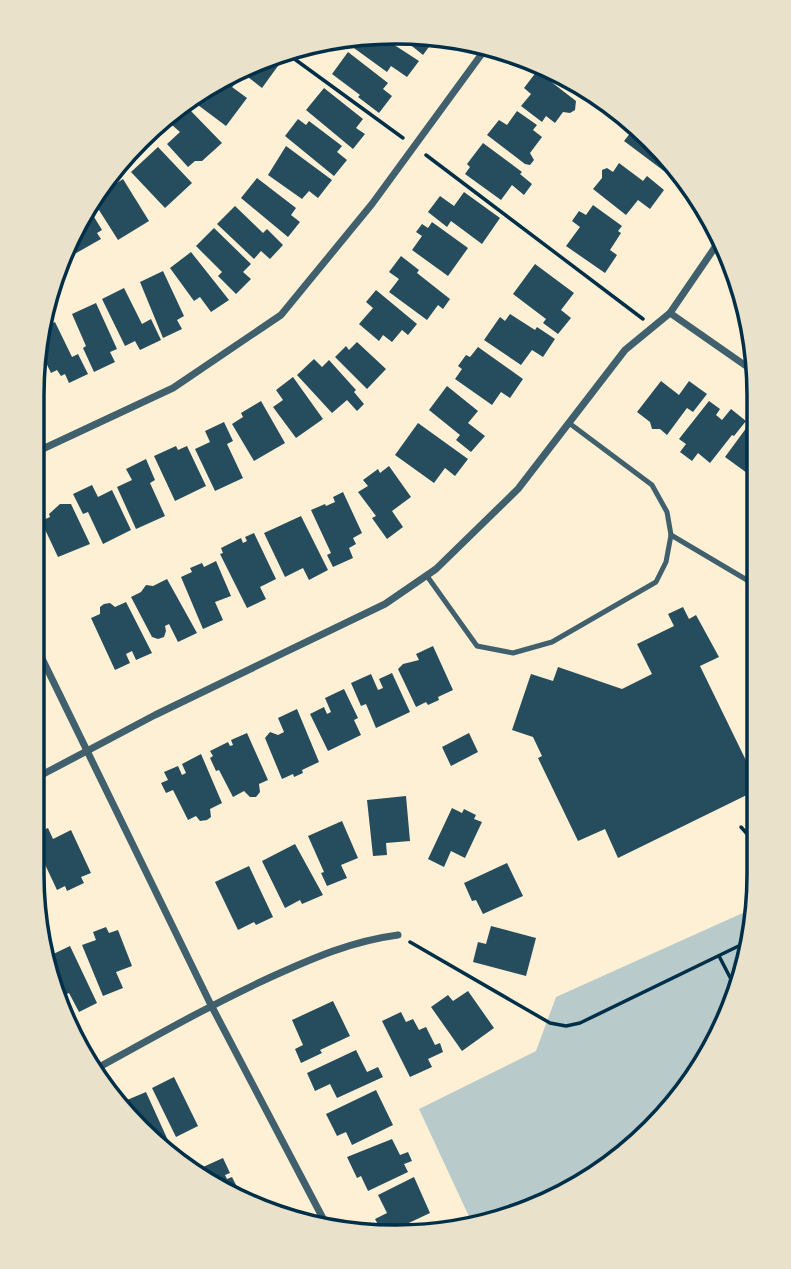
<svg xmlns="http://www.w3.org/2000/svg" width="791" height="1269" font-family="Barlow,sans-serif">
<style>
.green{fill:#b9caca}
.building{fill:#264d5e}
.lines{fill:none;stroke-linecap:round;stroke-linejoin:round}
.path{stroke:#003049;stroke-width:3.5}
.service{stroke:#3f606c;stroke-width:5}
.minor{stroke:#3f606c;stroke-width:7}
.rim{fill:none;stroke:#003049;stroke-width:3.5}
</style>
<rect width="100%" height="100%" fill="#fdf0d5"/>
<!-- green -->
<path class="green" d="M756 907V921L732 1012 685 1095 617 1163 512 1218 473 1225 419 1109 536 1051 556 997Z"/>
<!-- building -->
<g class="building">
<path d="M353 35 382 37 419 61 407 77 391 66 387 72 347 43Z"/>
<path d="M409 39 434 40 423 55 407 42Z"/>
<path d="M348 52 388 83 383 89 392 96 379 113 358 97 360 95 332 74Z"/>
<path d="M281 57 283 59 262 88 240 71Z"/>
<path d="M537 71 576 101 575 110 570 113 563 112 555 123 546 116 542 122 521 106 531 94 524 88Z"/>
<path d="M225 76 235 84 232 87 247 98 226 126 198 105 206 94 202 91 205 87 213 80Z"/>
<path d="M568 82 594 95 590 100Z"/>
<path d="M324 88 363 119 356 128 365 134 353 149 306 110Z"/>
<path d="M189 109 222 143 202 161H195L188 167 167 144 180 132 172 125Z"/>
<path d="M517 111 537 125 533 130 542 137 530 153 534 160 530 165 525 164 487 135 499 120 507 125Z"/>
<path d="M298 119 306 125 309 121 342 146 337 152 347 160 334 176 285 136Z"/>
<path d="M635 127 675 173 672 177 624 141Z"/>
<path d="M483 143 522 172 520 174 532 184 524 195 512 185 501 200 465 174 470 167 467 164Z"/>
<path d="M286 146 332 180 318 198 309 191 302 199 268 175Z"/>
<path d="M158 147 192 183 165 208 131 172Z"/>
<path d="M619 163 643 181 647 176 664 190 650 209 638 200 626 215 593 189 602 178V170L607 168 613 172Z"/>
<path d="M257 178 296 208 291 215 300 222 288 237 241 198Z"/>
<path d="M123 179 149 221 118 240 92 199Z"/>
<path d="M464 192 500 218 482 244 451 221 447 227 428 212 440 196 454 206Z"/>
<path d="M593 205 622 226 618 231 621 233 610 250 617 255 605 273 566 246 580 227 572 221 579 211 586 215Z"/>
<path d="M235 206 263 233 267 229 283 245 270 259 261 251 254 259 217 224Z"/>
<path d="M88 207 102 230 97 233 101 239 71 256 65 246Z"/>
<path d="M432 222 468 248 448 276 412 250 422 236 416 232 422 224 428 228Z"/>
<path d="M214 228 251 264 243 272 251 279 236 294 218 276 222 272 196 246Z"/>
<path d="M191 252 229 300 211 312 200 297 194 301 170 268Z"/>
<path d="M401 256 419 270 417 273 450 299 443 309 438 305 427 320 389 292 399 279 389 272Z"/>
<path d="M535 264 574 293 561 310 571 318 558 334 543 323 546 319 513 294Z"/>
<path d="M163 271 184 316 177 320 182 329 163 338 140 282Z"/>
<path d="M124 288 142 324 151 319 161 340 140 350 135 341 125 346 102 299Z"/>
<path d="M376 290 417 324 408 335 402 330 392 342 383 335 379 341 359 324 373 308 366 302Z"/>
<path d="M96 303 117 349 110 352 115 362 94 372 83 348 86 346 72 314Z"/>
<path d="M510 314 535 330 537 327 555 339 543 357 532 350 521 365 484 340 500 317 505 321Z"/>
<path d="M55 322 72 357 78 354 88 374 69 383 65 374 61 376 57 370 51 373 36 342 40 329Z"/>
<path d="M357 342 386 369 367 389 335 357 346 346 349 350Z"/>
<path d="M478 347 523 379 510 398 501 392 492 405 455 379 462 369 458 366 466 355 470 357Z"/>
<path d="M35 350 46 375 36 379 44 396 34 401Z"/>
<path d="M314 359 322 367 329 360 356 390 354 392 364 404 357 411 347 400 332 413 297 375Z"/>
<path d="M293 377 323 419 296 438 273 407 283 400 276 390Z"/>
<path d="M661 381 679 395 689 381 707 394 693 412 687 408 667 435 660 429H652L650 422 637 412Z"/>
<path d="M447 386 478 411 468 423 485 436 471 452 456 440 460 435 429 410Z"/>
<path d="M261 401 285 443 254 461 232 424 243 417 241 413Z"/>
<path d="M709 401 720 409 716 415 722 420 731 409 746 421 734 436 732 435 710 463 698 453 692 461 680 452 686 444 679 439Z"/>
<path d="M224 422 233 441 227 444 243 478 215 491 195 449 210 442 205 431Z"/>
<path d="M418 423 468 459 455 476 445 468 434 483 395 455Z"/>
<path d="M747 427 758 435V481L725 457Z"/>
<path d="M176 446 178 450 187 446 206 486 175 501 154 456Z"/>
<path d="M146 459 155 480 150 483 165 516 136 529 117 487 132 480 126 469Z"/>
<path d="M389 466 411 497 392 511 403 527 387 539 372 518 376 516 358 492 368 486 363 480 378 469 380 473Z"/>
<path d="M92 485 98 497 112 490 131 530 103 544 88 512 83 514 73 494Z"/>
<path d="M343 492 362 533 353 538 356 544 349 548 353 558 333 567 327 555 331 553 311 510 325 504 326 506 335 502 333 497Z"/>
<path d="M60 504H71L90 544 58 557 41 521 50 517 49 514Z"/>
<path d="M301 516 328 570 309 580 303 568 285 577 264 533Z"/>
<path d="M254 533 276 579 260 587 266 599 247 608 220 554 223 553 221 548 241 538 243 543 247 541 245 537Z"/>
<path d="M216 561 231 596 215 602 223 620 203 629 181 577 192 572 190 568 202 563 204 567Z"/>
<path d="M167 579 197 633 178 642 169 624 165 626 166 631 164 637 158 639 152 637 131 597 141 592 146 585 153 586Z"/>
<path d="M126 602 152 653 136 660 132 651 126 654 130 663 115 670 91 618 100 614V607L104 604 110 603 115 607Z"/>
<path d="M683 607 689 619 696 615 719 657 700 666 757 783V790L618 858 605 829 578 841 538 758 542 756 533 737 512 730 531 674 553 681 558 667 622 689 652 674 637 644 674 626 668 614Z"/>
<path d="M433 646 453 690 438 697 439 700 428 705 426 702 416 707 398 669 403 664 419 660 416 654Z"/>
<path d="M392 673 410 712 376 728 366 704 361 706 351 683 371 674 378 690 383 688 379 679Z"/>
<path d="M344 689 358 718 354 720 361 735 328 751 310 714 324 707 327 714 331 712 325 698Z"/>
<path d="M297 709 319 762 302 770 303 773 294 777 293 774 282 779 265 738 270 732 278 735 284 732 278 718Z"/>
<path d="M247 733 268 780 259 784 260 792 256 797H250L244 791 233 797 219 770 216 771 210 758 213 756 210 751 228 742 230 746 233 745 231 740Z"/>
<path d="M469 733 478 752 451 766 442 747Z"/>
<path d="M201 754 222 803 210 809 211 817 207 820 200 821 196 816 188 820 173 790 166 793 161 783 168 780 164 772 178 766 182 775 186 773 182 764Z"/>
<path d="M406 796 410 841 386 843 387 855 373 856 367 800Z"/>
<path d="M452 808 462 813 464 809 476 815 474 819 482 822 465 858 451 851 444 867 428 859Z"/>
<path d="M342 821 358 858 341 865 347 878 327 886 321 873 324 872 308 836Z"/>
<path d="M48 828 53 839 71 830 91 873 81 877 84 883 67 891 65 886 57 890 41 856 38 858 32 844V835Z"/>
<path d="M295 844 323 895 302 904 300 900 285 908 262 861Z"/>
<path d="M507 863 523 896 483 914 476 900 472 901 464 883Z"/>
<path d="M249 866 273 917 256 925 254 922 238 930 215 882Z"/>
<path d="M32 872 45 900 37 904 32 874Z"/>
<path d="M491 926 536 938 526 976 473 962 478 942 486 944Z"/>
<path d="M106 927 109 933 118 930 132 966 116 972 123 988 103 996 82 945 96 940 93 932Z"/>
<path d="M70 946 97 1003 79 1012 69 993 65 995 67 1000 66 1006 61 1009 51 990 45 958Z"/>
<path d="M468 991 494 1028 462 1051 431 1007 448 995 453 1001Z"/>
<path d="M333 1001 350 1036 320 1050 322 1053 301 1063 295 1049 303 1045 292 1020Z"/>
<path d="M401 1012 406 1022 413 1019 419 1030 426 1027 435 1045 440 1043 443 1052 428 1059 432 1067 410 1077 382 1021Z"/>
<path d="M356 1050 367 1072 378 1067 383 1077 337 1098 330 1084 315 1091 307 1073Z"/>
<path d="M174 1077 198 1126 176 1137 152 1088Z"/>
<path d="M376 1090 393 1125 352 1145 346 1132 337 1136 326 1114Z"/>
<path d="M146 1092 171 1147 162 1150 130 1118 134 1116 127 1100Z"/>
<path d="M392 1139 400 1155 408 1152 412 1161 404 1164 408 1172 368 1191 361 1176 357 1178 347 1157Z"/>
<path d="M223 1158 230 1173 225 1175 227 1179 232 1177 241 1195 238 1196 192 1172Z"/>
<path d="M414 1177 430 1213 396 1229 397 1233 389 1237 384 1236 375 1219 387 1213 378 1195Z"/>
</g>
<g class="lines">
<!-- path -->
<g class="path">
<path d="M289 55 403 138"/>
<path d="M426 155 643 319"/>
<path d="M741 827 757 845"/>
<path d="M410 942 550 1023 566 1026 580 1023 751 940"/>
<path d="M719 956 733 983 741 978"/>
</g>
<!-- service -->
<g class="service">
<path d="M671 535 752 583 758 589"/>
<path d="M427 576 477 646 513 653 552 642 656 582 666 562 671 535 667 512 652 485 569 423"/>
</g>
<!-- minor -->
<g class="minor">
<path d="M670 313 759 375"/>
<path d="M34 453 173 388 281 315 372 204 489 44"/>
<path d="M33 640 211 1005 327 1226"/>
<path d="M32 780 155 715 385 604 436 569 518 489 625 350 670 313 722 237"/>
<path d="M94 1070C152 1038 210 1005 271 977 313 958 352 941 398 935"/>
</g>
</g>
<!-- crop -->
<path d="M0 0H791V1269H0ZM395 44H396A351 351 0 0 1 747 395V874A351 351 0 0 1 396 1225H395A351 351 0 0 1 44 874V395A351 351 0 0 1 395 44Z" fill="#e9e1ca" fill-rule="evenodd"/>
<path class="rim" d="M395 44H396A351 351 0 0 1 747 395V874A351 351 0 0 1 396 1225H395A351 351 0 0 1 44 874V395A351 351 0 0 1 395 44Z"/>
</svg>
